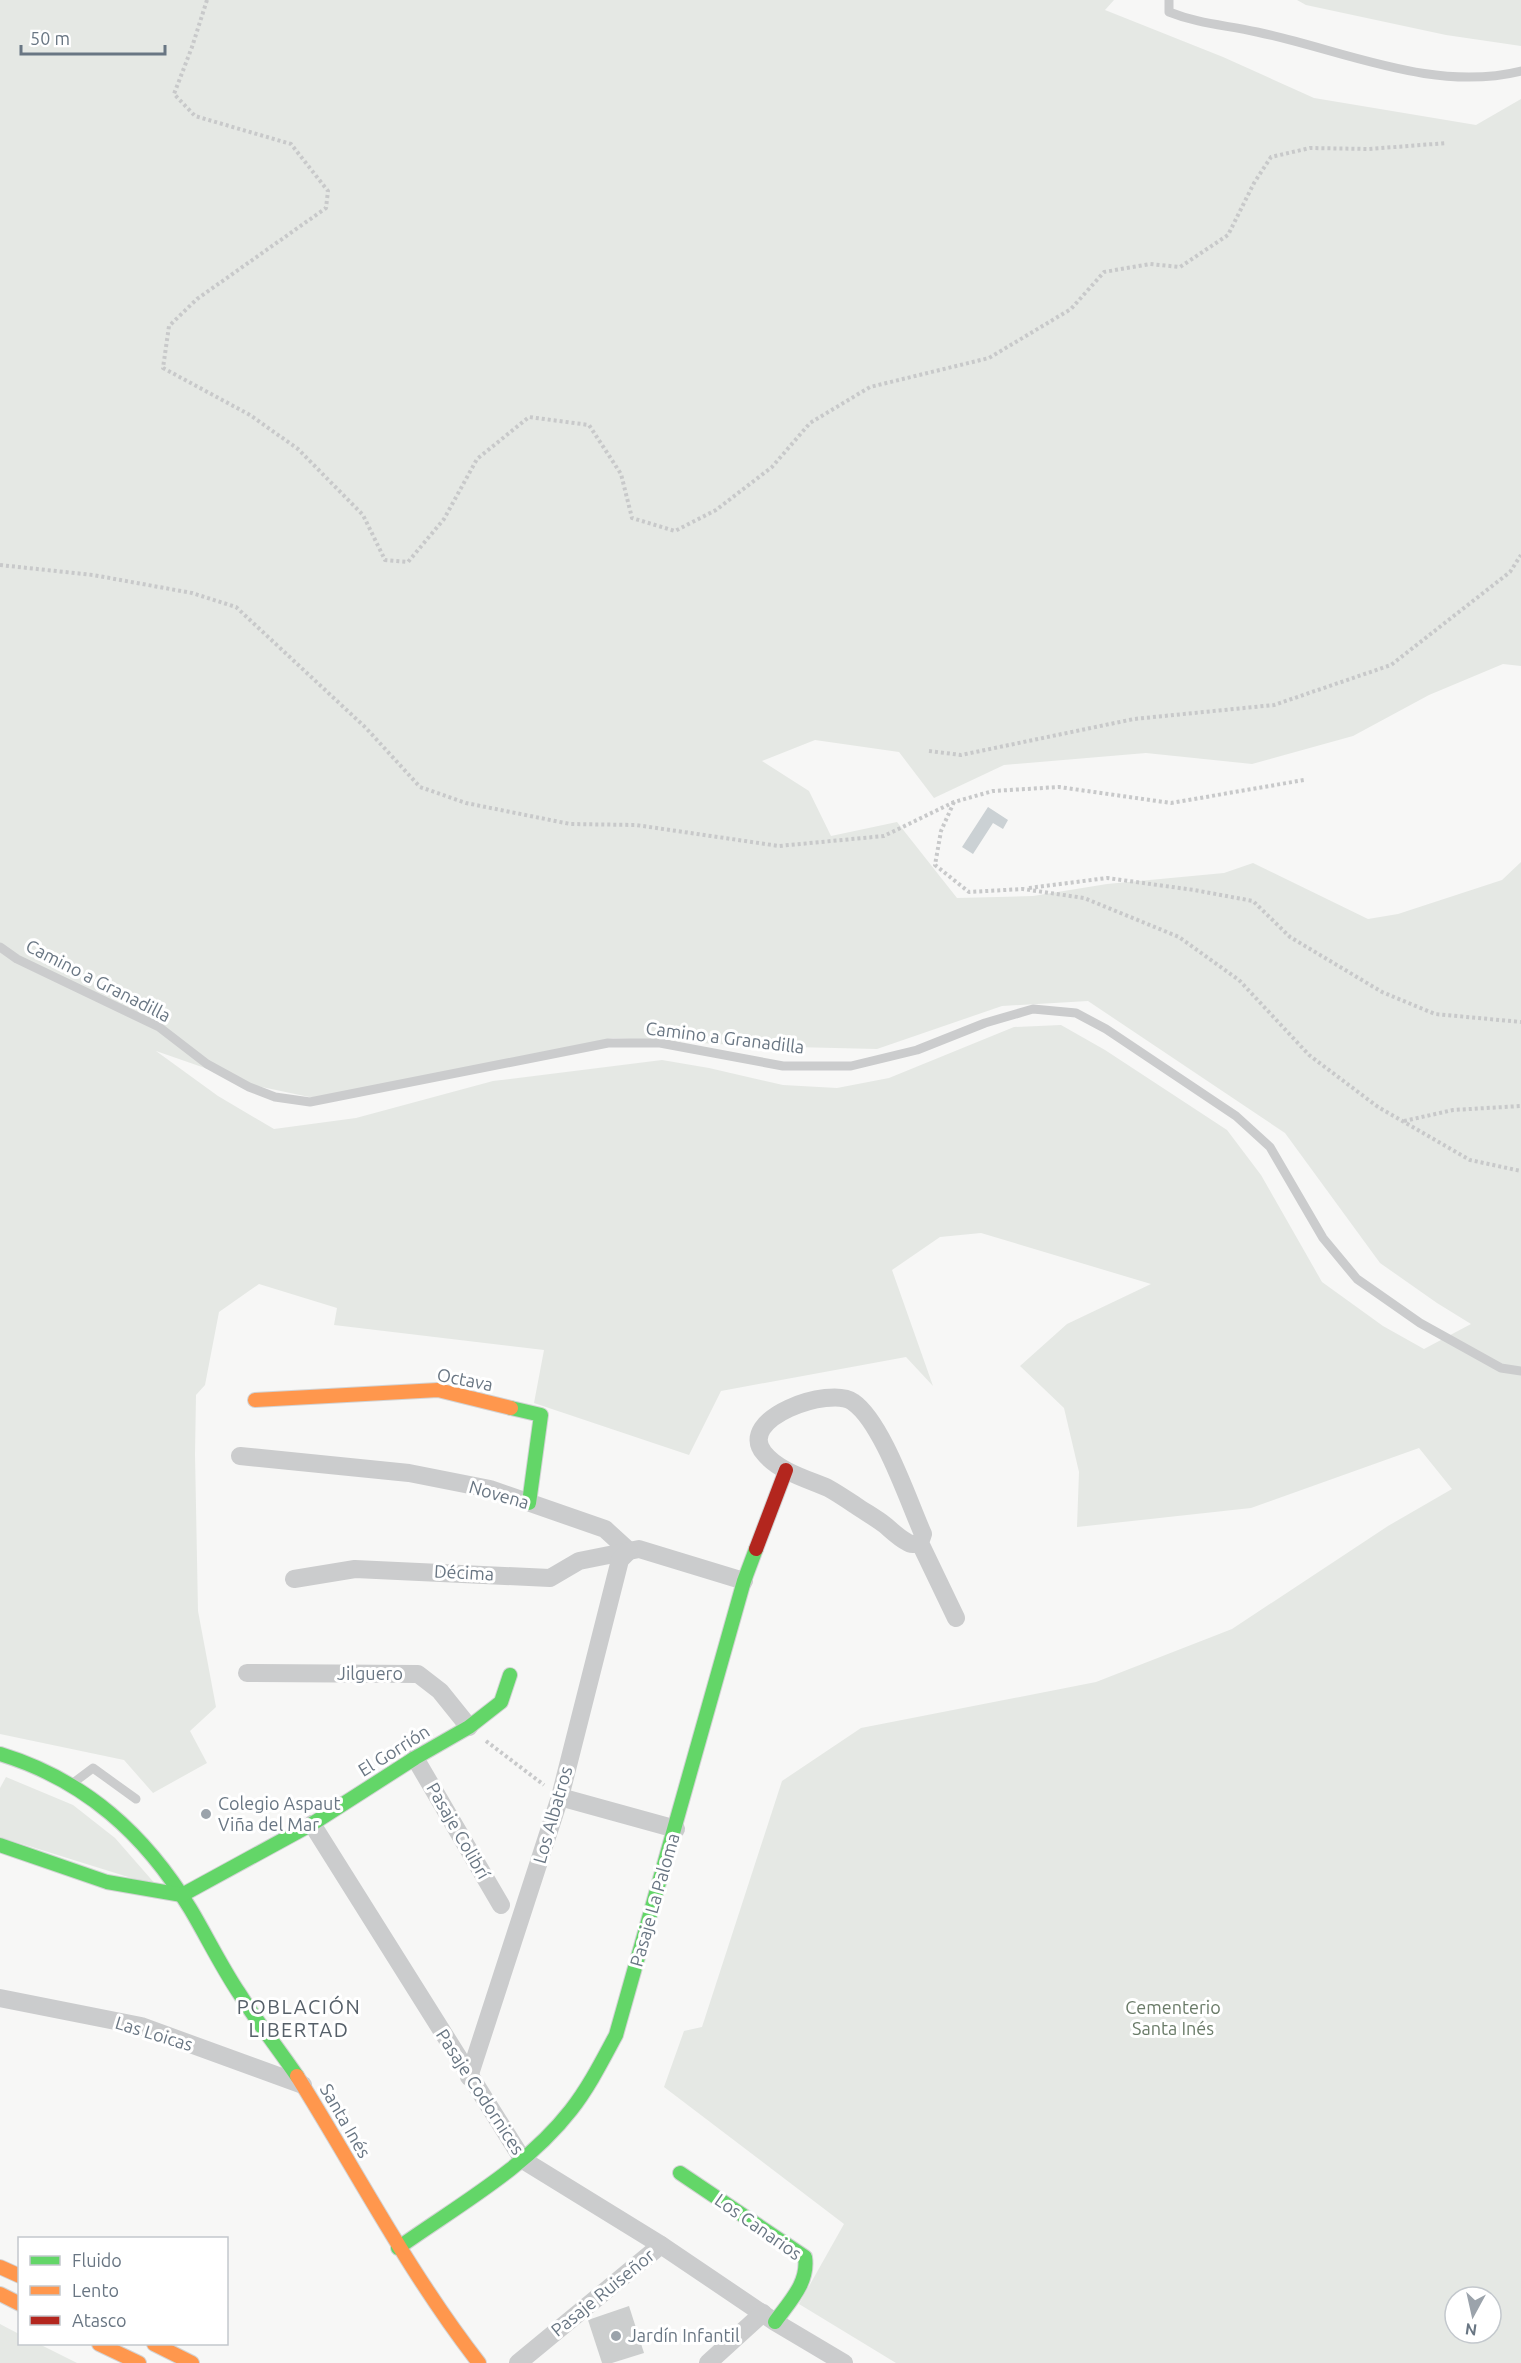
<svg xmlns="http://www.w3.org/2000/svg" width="1521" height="2363" font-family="Ubuntu,sans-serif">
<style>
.green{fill:#e5e8e4;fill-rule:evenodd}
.water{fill:#cbd1d4}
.building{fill:#cccece}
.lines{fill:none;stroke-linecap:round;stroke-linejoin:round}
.fast-casing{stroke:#d2d3d4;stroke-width:16}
.slow-casing{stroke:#d2d3d4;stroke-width:16}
.jam-casing{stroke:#d2d3d4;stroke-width:16}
.path{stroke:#c8c9ca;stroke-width:4;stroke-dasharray:3 3;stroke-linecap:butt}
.lane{stroke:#cbcccd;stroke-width:9}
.street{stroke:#cbcccd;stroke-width:18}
.fast{stroke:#63d668;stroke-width:14}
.slow{stroke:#ff974d;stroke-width:14}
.jam{stroke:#b3261e;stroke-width:14}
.poi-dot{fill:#9ba3ab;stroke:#fff;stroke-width:2}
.labels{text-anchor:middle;stroke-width:6;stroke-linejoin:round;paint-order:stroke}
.street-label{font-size:18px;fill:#697683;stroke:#fff}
.poi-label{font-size:18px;fill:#697683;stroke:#fff;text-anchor:start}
.park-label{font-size:18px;fill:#6a7b68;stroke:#fff}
.neighbourhood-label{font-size:20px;letter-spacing:1.5px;fill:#566069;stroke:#fff}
</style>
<rect width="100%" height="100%" fill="#f7f7f6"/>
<!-- green -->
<g class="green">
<path d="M0 0H1114L1105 10 1223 57 1314 98 1476 125 1521 99V666L1503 664 1429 695 1353 736 1252 764 1146 753 1004 765 934 798 899 752 815 740 762 761 809 791 831 836 897 822 957 898 1033 896 1107 884 1224 873 1253 863 1368 919 1398 914 1502 880 1521 862V2363H896L799 2304 844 2224 664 2087 684 2031 702 2027 782 1781 861 1728 1096 1682 1232 1629 1388 1526 1452 1489 1419 1448 1251 1508 1077 1527 1079 1472 1064 1408 1020 1366 1067 1324 1151 1284 981 1233 940 1237 892 1270 933 1386 906 1357 721 1391 689 1455 534 1403 544 1350 334 1325 337 1308 259 1284 219 1312 205 1385 196 1395 195 1454 198 1611 216 1707 190 1731 207 1763 153 1793 124 1760 0 1734ZM1088 1001 1285 1133 1380 1263 1437 1303 1471 1324 1424 1349 1383 1326 1322 1282 1261 1175 1227 1130 1105 1050 1061 1025 1014 1027 889 1078 837 1088 783 1085 709 1068 662 1060 493 1081 356 1118 274 1129 218 1096 156 1051 257 1086 314 1098 613 1038 753 1046 877 1049 1002 1006ZM1455 2297H1491V2333H1455Z"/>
<path d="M1297 0H1521V46L1446 35 1306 5Z"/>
<path d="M6 1777 73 1805 115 1838 157 1886 0 1837V1788Z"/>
<path d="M0 2324 19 2334 20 2344H39L77 2363H0Z"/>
</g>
<!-- water -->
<path class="water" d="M988 807 1008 820 1003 829 993 823 973 854 962 847Z"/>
<!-- building -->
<path class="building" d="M629 2306 644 2353 612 2363H602L588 2320Z"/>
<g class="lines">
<!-- fast casing -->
<g class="fast-casing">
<g id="fast">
<path d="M511 1408 541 1415 529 1503"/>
<path d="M0 1754C85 1780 145 1834 191 1910 207 1937 221 1966 239 1993 257 2022 278 2048 297 2076"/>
<path d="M0 1845 107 1882 182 1895 312 1824 415 1758 469 1727 501 1702 510 1675"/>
<path d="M680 2173 805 2257C809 2283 789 2302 775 2322"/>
<path d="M398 2248C457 2206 526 2168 571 2110 589 2087 602 2061 616 2035L744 1581 756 1549"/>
</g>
</g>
<!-- slow casing -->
<g class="slow-casing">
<g id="slow">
<path d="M255 1400 438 1390 511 1408"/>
<path d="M297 2076C357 2172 409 2273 479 2363"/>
<path d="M0 2267 20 2276"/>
<path d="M0 2294 20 2304"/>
<path d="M99 2344 139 2363"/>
<path d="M154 2344 192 2363"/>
</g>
</g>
<!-- jam casing -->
<g class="jam-casing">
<path id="jam" d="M756 1549 786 1470"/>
</g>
<!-- path -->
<g class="path">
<path d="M207 0 192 47 174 94 195 116 291 144 328 191 326 208 197 299 169 326 163 368 250 415 298 449 363 515 385 560 408 562 444 519 477 459 529 417 589 425 621 474 632 518 675 531 716 510 772 467 810 423 870 387 989 358 1071 309 1104 272 1150 264 1180 267 1228 235 1254 183 1271 157 1310 148 1369 149 1447 143"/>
<path d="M0 565 93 575 192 593 236 607 366 728 420 787 466 803 570 824 636 825 779 846 884 836 954 802 993 791 1059 787 1171 803 1304 780"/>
<path d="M929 751 961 755 1134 719 1274 705 1391 665 1510 572 1521 555"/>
<path d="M954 802 941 831 935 865 969 892 1023 889 1084 898 1179 937 1239 980 1309 1055 1378 1107 1470 1160 1521 1171"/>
<path d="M1029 888 1107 878 1194 890 1253 901 1290 937 1382 992 1435 1014 1521 1022"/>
<path d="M1404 1121 1453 1110 1521 1106"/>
<path d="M486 1741 544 1785"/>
</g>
<!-- lane -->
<g class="lane">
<path d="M1169 0V12C1199 24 1226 25 1257 32 1343 50 1433 93 1521 71"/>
<path d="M0 947 17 959 159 1027 207 1064 249 1087 275 1097 310 1102 608 1043H660L783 1066H851L917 1050 985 1023 1033 1009 1076 1013 1106 1029 1236 1116 1270 1147 1323 1238 1357 1279 1420 1323 1501 1368 1521 1371"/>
<path d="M73 1783 93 1768 136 1799"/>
</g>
<!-- street -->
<g class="street">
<path d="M240 1456 409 1473 490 1489 605 1529 629 1551"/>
<path d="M920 1543C915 1544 911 1545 907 1542 899 1538 892 1531 885 1525 876 1518 865 1512 855 1505 846 1499 837 1493 828 1488 807 1479 778 1471 764 1453 735 1419 830 1385 853 1402 882 1422 908 1500 923 1534L920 1543 956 1618"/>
<path d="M294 1579 355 1569 550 1578 579 1561 639 1549 744 1581"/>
<path d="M247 1673 418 1674 440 1691 469 1727"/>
<path d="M415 1758 501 1905"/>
<path d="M560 1797 676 1829"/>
<path d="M312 1824 523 2160 661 2245 775 2322 844 2363"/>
<path d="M0 1998 141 2026 303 2085"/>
<path d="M469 2077 560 1797 620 1560 629 1551"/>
<path d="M518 2363 661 2245"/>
<path d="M708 2363 763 2313"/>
</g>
<!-- fast -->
<use href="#fast" class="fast"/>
<!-- slow -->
<use href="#slow" class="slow"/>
<!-- jam -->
<use href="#jam" class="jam"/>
</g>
<!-- markers -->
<g class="poi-dot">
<circle cx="206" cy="1814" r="6"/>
<circle cx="616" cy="2336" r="6"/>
</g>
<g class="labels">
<!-- street labels -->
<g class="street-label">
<text transform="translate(98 981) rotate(27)" y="6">Camino a Granadilla</text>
<text transform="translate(725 1038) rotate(7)" y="6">Camino a Granadilla</text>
<text transform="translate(465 1380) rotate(11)" y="6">Octava</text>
<text transform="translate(499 1495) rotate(16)" y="6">Novena</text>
<text transform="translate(464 1573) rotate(3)" y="6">Décima</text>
<text x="370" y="1680">Jilguero</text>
<text transform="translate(394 1751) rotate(-32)" y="6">El Gorrión</text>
<text transform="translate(553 1815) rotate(-74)" y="6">Los Albatros</text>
<text transform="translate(458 1831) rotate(60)" y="6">Pasaje Colibrí</text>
<text transform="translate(655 1900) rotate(-74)" y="6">Pasaje La Paloma</text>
<text transform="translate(154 2034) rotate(17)" y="6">Las Loicas</text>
<text transform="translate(480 2092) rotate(57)" y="6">Pasaje Codornices</text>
<text transform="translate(345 2121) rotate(60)" y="6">Santa Inés</text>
<text transform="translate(758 2227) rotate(35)" y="6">Los Canarios</text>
<text transform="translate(603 2293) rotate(-39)" y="6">Pasaje Ruiseñor</text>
</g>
<!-- poi labels -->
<g class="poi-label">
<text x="218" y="1810">Colegio Aspaut<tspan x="218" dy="21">Viña del Mar</tspan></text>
<text x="628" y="2342">Jardín Infantil</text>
</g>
<!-- park labels -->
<g class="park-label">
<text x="1173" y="2014">Cementerio<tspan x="1173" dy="21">Santa Inés</tspan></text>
</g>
<!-- neighbourhood labels -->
<g class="neighbourhood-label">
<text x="299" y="2014">POBLACIÓN<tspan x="299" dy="23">LIBERTAD</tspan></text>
</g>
</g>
<!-- legend -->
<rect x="18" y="2237" width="210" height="108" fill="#ffffff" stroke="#c3c8cd" stroke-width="1.5"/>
<rect x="30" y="2256" width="30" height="9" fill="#63d668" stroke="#c3c8cd" stroke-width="1.5"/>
<text x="72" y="2267" font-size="18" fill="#697683">Fluido</text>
<rect x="30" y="2286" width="30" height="9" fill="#ff974d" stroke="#c3c8cd" stroke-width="1.5"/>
<text x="72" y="2297" font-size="18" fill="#697683">Lento</text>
<rect x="30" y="2316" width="30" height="9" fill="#b3261e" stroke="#c3c8cd" stroke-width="1.5"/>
<text x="72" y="2327" font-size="18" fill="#697683">Atasco</text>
<!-- north arrow -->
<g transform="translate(1473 2315) rotate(188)"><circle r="28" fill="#ffffff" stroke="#c3c8cd" stroke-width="1.5"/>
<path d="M0-4.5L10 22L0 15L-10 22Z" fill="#9ba3ab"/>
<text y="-9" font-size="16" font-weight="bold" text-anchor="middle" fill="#697683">N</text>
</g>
<!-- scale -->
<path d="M21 45v9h144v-9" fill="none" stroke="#697683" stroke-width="3"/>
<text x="30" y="45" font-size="18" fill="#697683" stroke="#ffffff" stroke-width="4.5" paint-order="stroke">50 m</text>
</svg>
